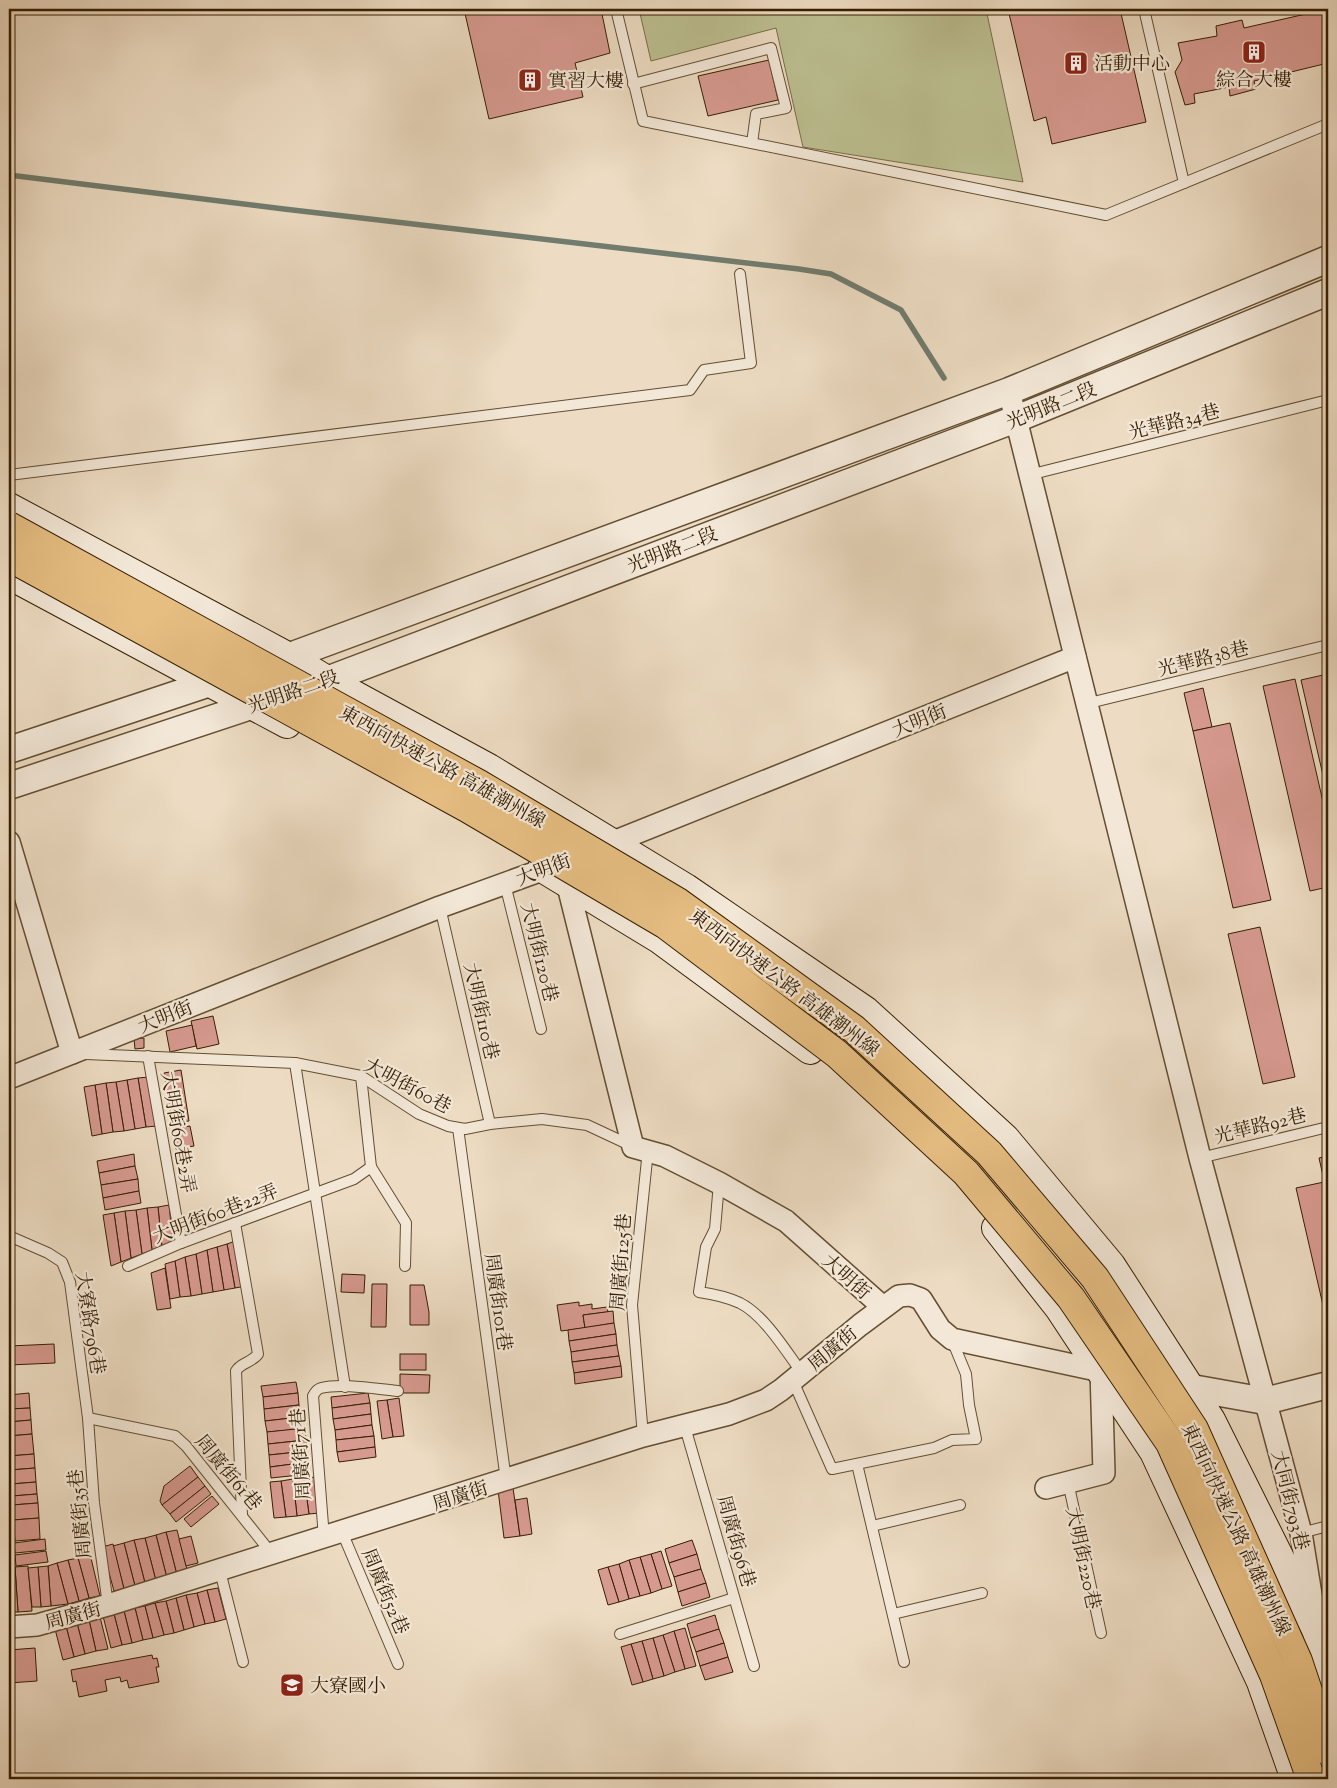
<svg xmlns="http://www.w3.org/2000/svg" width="1337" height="1788" font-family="'Sorts Mill Goudy','Noto Serif TC',serif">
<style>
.green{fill:#bcbf91;stroke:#796e48}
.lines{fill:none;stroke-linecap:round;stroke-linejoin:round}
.stream{stroke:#717c6e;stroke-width:5.5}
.building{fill:#d79a90;stroke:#361e00}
.service-casing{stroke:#644e31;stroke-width:12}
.minor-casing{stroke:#644e31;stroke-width:24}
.tertiary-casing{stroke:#644e31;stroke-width:29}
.secondary-casing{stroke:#361e00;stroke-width:30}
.service{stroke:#f3e8d8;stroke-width:10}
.minor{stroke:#f3e8d8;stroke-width:21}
.tertiary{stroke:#f3e8d8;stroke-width:26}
.secondary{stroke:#f3e8d8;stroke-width:28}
.trunk-bridge-casing{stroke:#361e00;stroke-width:30;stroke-linecap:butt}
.trunk-bridge{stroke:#e6be82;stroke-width:28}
.labels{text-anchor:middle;stroke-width:4.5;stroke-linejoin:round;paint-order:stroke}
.poi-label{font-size:19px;fill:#361e00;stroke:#f3e8d8;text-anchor:start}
.street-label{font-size:19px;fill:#361e00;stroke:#f3e8d8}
</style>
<rect width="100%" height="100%" fill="#eddcc3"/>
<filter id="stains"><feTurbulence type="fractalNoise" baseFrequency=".004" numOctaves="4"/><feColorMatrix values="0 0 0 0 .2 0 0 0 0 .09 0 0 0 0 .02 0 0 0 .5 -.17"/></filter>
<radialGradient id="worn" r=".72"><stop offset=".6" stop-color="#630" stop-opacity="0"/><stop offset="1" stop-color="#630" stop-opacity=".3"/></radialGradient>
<!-- green -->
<path class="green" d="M639 9H986L1023 182 803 147 776 28 651 61Z"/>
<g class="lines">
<!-- stream -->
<path class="stream" d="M9 175 284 209 799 269 831 274 901 310 944 378"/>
</g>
<!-- building -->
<g class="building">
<path d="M464 9H601L610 53 575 63 583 97 489 119Z"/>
<path d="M1008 9H1120L1146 122 1052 144 1046 117 1034 121Z"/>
<path d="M1328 9V63L1254 81 1256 89 1230 96 1229 87 1194 94 1195 103 1185 105 1175 72 1182 60 1178 43 1217 36 1216 26 1242 20 1244 28Z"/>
<path d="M769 60 778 100 708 116 698 76Z"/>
<path d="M1323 675 1328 698V797L1301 680Z"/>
<path d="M1295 679 1328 824V887L1310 891 1263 686Z"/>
<path d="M1203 688 1212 727 1193 731 1184 693Z"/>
<path d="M1230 723 1271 900 1233 908 1193 731Z"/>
<path d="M1260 927 1295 1077 1263 1084 1228 934Z"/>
<path d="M213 1016 219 1044 197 1049 191 1021Z"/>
<path d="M192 1025 196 1046 170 1052 166 1031Z"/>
<path d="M144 1038V1048L135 1049 134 1039Z"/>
<path d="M181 1070 189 1121 172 1123 164 1073Z"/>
<path d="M149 1077 157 1126 146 1127 138 1078Z"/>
<path d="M138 1078 146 1127 135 1129 127 1080Z"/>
<path d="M127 1080 135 1129 124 1131 116 1082Z"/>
<path d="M116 1082 124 1131 113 1132 106 1083Z"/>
<path d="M106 1083 113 1132 102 1134 95 1085Z"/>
<path d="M95 1085 102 1134 92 1136 84 1087Z"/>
<path d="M190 1126 194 1146 176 1149 172 1129Z"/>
<path d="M134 1154 135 1166 99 1173 97 1161Z"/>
<path d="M1328 1156V1198L1319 1158Z"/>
<path d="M135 1166 138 1179 101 1185 99 1173Z"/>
<path d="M138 1179 139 1191 103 1198 101 1185Z"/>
<path d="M1324 1182 1328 1198V1327L1296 1188Z"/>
<path d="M139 1191 141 1203 105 1210 103 1198Z"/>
<path d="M169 1205 173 1243 162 1247 158 1207Z"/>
<path d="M158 1207 162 1247 152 1250 147 1208Z"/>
<path d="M147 1208 152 1250 142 1254 136 1210Z"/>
<path d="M136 1210 142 1254 131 1258 125 1211Z"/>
<path d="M125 1211 131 1258 121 1262 114 1213Z"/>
<path d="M114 1213 121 1262 111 1266 103 1215Z"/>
<path d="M238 1240 246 1286 235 1288 227 1244Z"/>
<path d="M227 1244 235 1288 224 1290 217 1247Z"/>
<path d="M217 1247 224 1290 213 1292 207 1250Z"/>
<path d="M207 1250 213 1292 202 1294 196 1254Z"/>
<path d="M196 1254 202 1294 191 1296 185 1257Z"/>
<path d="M185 1257 191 1296 180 1297 175 1261Z"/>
<path d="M175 1261 180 1297 170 1299 165 1264Z"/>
<path d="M165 1268 171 1308 157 1310 151 1273Z"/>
<path d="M342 1274 365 1275 364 1293 341 1292Z"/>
<path d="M372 1284H387L386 1327H371Z"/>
<path d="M410 1285H424L429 1312V1325H410Z"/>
<path d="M579 1302V1306L592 1304V1309L607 1307 608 1312 583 1315 585 1328 561 1331 557 1305Z"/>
<path d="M613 1311 614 1323 585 1328 583 1315Z"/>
<path d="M614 1323 616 1334 569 1341 568 1330Z"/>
<path d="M616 1334 617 1345 571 1352 569 1341Z"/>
<path d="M54 1344 55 1363 9 1365V1346Z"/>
<path d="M617 1345 619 1356 572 1362 571 1352Z"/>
<rect x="400" y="1354" width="26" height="16"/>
<path d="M619 1356 621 1366 574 1373 572 1362Z"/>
<path d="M621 1366 622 1377 575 1384 574 1373Z"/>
<path d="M400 1374 430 1375 429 1393H400Z"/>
<path d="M296 1382 298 1393 263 1397 261 1386Z"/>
<path d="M29 1393 30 1408 9 1409V1395Z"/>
<path d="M298 1393 299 1405 264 1409 263 1397Z"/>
<path d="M368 1393 370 1403 332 1408 331 1397Z"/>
<path d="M399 1398 404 1436 393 1437 387 1400Z"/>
<path d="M387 1400 393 1437 382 1439 377 1401Z"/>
<path d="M370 1403 371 1414 333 1419 332 1408Z"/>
<path d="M299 1405 300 1417 265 1421 264 1409Z"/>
<path d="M30 1408 31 1420 9 1422V1409Z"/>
<path d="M371 1414 372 1425 335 1430 333 1419Z"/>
<path d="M300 1417 302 1429 267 1432 265 1421Z"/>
<path d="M31 1420 32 1434 9 1436V1422Z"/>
<path d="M372 1425 374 1436 336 1440 335 1430Z"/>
<path d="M305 1428 306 1440 268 1444 267 1432Z"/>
<path d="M32 1434 34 1454 9 1456V1436Z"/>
<path d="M374 1436 375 1447 337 1452 336 1440Z"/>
<path d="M306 1440 307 1451 269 1455 268 1444Z"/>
<path d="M375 1447 376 1457 339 1462 337 1452Z"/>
<path d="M307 1451 308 1462 270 1467 269 1455Z"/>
<path d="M34 1454 35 1468 10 1470 9 1456Z"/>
<path d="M308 1462 309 1474 271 1478 270 1467Z"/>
<path d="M190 1466 198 1477 162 1505 160 1501 164 1486Z"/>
<path d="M35 1468 36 1482 11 1484 10 1470Z"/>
<path d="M198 1477 205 1486 170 1514 162 1505Z"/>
<path d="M316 1477 320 1513 309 1514 304 1478Z"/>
<path d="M304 1478 309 1514 297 1516 293 1479Z"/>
<path d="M293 1479 297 1516 286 1517 281 1481Z"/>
<path d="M281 1481 286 1517 274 1518 270 1482Z"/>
<path d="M36 1482 37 1494 12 1496 11 1484Z"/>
<path d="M205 1486 211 1494 176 1522 170 1514Z"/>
<path d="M513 1488 520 1536 504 1538 498 1490Z"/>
<path d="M37 1494 38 1503 12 1505V1496Z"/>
<path d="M212 1496 219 1504 191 1527 184 1519Z"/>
<path d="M527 1498 532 1534 520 1536 515 1500Z"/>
<path d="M38 1503 39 1518 13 1520 12 1505Z"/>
<path d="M39 1518 40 1539 15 1541 13 1520Z"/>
<path d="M177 1530 188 1573 177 1575 166 1532Z"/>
<path d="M166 1532 177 1575 167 1578 156 1535Z"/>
<path d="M156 1535 167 1578 156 1581 145 1538Z"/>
<path d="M191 1536 198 1563 186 1566 179 1539Z"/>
<path d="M145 1538 156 1581 145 1583 134 1540Z"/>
<path d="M45 1539 46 1550 15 1553 14 1543Z"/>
<path d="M134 1540 145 1583 135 1586 124 1543Z"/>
<path d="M692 1540 697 1554 669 1563 665 1549Z"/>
<path d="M124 1543 135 1586 124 1589 113 1546Z"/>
<path d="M113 1544 124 1589 114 1591 102 1547Z"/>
<path d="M46 1551 48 1562 16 1566 15 1555Z"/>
<path d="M661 1551 672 1586 662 1589 651 1554Z"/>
<path d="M90 1554 100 1596 89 1598 78 1558Z"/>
<path d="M651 1554 662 1589 651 1593 640 1557Z"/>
<path d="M697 1554 701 1569 674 1577 669 1563Z"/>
<path d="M640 1557 651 1593 640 1596 629 1560Z"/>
<path d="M78 1558 89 1598 79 1601 68 1560Z"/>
<path d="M68 1560 79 1601 68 1604 57 1563Z"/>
<path d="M629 1560 640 1596 629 1599 619 1564Z"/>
<path d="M57 1563 68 1604 51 1606 48 1566Z"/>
<path d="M619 1564 629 1599 619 1602 608 1567Z"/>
<path d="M28 1566 32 1611 18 1612 15 1567Z"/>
<path d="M48 1566 51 1606 41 1607 38 1567Z"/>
<path d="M15 1567 18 1612H9V1568Z"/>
<path d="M38 1567 41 1607H32L28 1568Z"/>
<path d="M608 1567 619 1602 608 1605 598 1570Z"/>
<path d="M701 1569 706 1583 678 1592 674 1577Z"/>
<path d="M706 1583 710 1597 682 1606 678 1592Z"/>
<path d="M218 1588 226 1619 215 1622 207 1590Z"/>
<path d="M207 1590 215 1622 205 1624 197 1593Z"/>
<path d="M197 1593 205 1624 194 1627 186 1595Z"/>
<path d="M186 1595 194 1627 184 1630 176 1598Z"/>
<path d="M176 1598 184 1630 174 1633 166 1601Z"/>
<path d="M166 1601 174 1633 164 1635 155 1603Z"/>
<path d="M155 1603 164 1635 153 1638 145 1606Z"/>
<path d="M145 1606 153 1638 143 1640 135 1608Z"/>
<path d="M135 1608 143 1640 132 1643 124 1611Z"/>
<path d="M124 1611 132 1643 122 1645 114 1614Z"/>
<path d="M114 1614 122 1645 111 1648 103 1616Z"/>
<path d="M715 1615 719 1629 691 1638 687 1624Z"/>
<path d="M100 1617 108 1649 96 1651 89 1620Z"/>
<path d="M89 1620 96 1651 85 1654 77 1623Z"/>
<path d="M77 1623 85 1654 74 1657 66 1626Z"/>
<path d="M66 1626 74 1657 63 1660 55 1629Z"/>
<path d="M685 1628 696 1666 685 1669 674 1631Z"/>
<path d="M719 1629 724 1643 696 1652 691 1638Z"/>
<path d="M674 1631 685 1669 675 1672 663 1635Z"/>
<path d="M663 1635 675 1672 664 1676 653 1638Z"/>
<path d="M653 1638 664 1676 653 1679 642 1641Z"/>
<path d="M642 1641 653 1679 643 1682 631 1644Z"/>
<path d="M724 1643 728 1657 700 1666 696 1652Z"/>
<path d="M631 1644 643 1682 632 1685 621 1647Z"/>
<path d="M35 1648 37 1681 9 1683V1650Z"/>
<path d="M152 1655 153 1659 157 1658 159 1667H156L159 1682 129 1688 127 1680 121 1682 120 1677 105 1680 107 1691 79 1697 76 1681 73 1682 71 1670Z"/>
<path d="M728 1657 733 1672 705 1680 700 1666Z"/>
</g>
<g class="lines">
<!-- service casing -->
<g class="service-casing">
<g id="service">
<path d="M616 9 643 121 1106 215 1328 124"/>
<path d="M1144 9 1184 183"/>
<path d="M633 84 771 48 786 108 756 114 752 143"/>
<path d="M9 475 690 390 704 370 751 363 740 274"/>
<path d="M1029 475 1328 400"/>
<path d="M1085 704 1328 645"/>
<path d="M505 884 541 1029"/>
<path d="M440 907 490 1124"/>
<path d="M86 1054 295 1063 361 1076 419 1114 448 1126 465 1129 490 1124 542 1119 587 1125 632 1146"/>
<path d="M148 1056 181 1243"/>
<path d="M295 1063 345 1387"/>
<path d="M361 1076 371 1167"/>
<path d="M458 1128 506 1480"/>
<path d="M1200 1158 1328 1127"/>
<path d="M719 1183 715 1229 706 1247 699 1292C713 1294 727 1297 740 1303 764 1315 786 1351 802 1373"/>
<path d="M235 1223 258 1354C253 1362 240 1363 236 1371L242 1515"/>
<path d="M9 1236 48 1253 62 1262 70 1282 88 1418 94 1503 108 1605"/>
<path d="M128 1266 181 1243 354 1179 371 1167 406 1223 405 1266"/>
<path d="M793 1381 832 1469 934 1448 952 1440 976 1439 969 1405 966 1374 952 1340"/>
<path d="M88 1418 175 1436 186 1446 272 1554"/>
<path d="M685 1427 754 1666"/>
<path d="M643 1436 632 1305 648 1150"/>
<path d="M857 1464 904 1662"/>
<path d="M1068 1482 1101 1633"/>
<path d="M872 1526 960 1505"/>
<path d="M342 1532 398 1664"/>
<path d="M1301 1533 1328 1526"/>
<path d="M324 1538 313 1396C315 1392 317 1389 321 1388 342 1383 376 1389 398 1391"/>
<path d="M220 1571 243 1662"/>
<path d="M893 1614 982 1593"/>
<path d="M620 1634 734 1598"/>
</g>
</g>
<!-- minor casing -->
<g class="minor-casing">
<g id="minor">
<path d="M1009 391 1200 1158 1301 1533 1314 1613"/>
<path d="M9 842 72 1053"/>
<path d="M601 847 1075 657"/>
<path d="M567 882 633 1147 665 1156 719 1183 786 1221 883 1307"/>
<path d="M9 1078 440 907 556 865"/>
<path d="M9 1627 37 1625 108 1605 643 1436 729 1414 766 1400 781 1390 860 1325 899 1296 910 1295 921 1299 940 1329 952 1339 1101 1371 1104 1473 1046 1488"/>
</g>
</g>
<!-- tertiary casing -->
<g class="tertiary-casing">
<g id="tertiary">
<path d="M271 663 1009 391 1328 259"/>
<path d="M311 686 1016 419 1328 292"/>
<path d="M9 750 225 678"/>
<path d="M9 786 269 700"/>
<path d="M1108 1373 1265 1401 1328 1385"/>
</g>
</g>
<!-- secondary casing -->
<g class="secondary-casing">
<g id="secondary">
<path d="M9 507 289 657 327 680 489 768 686 888 866 1011 1005 1138 1111 1265 1211 1420 1316 1630 1328 1672"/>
<path d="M9 575 287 724"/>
<path d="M542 868 659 939 810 1050"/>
<path d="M996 1228 1059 1308 1154 1452 1261 1682 1295 1779"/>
</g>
</g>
<!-- service -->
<use href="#service" class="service"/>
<!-- minor -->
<use href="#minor" class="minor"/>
<!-- tertiary -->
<use href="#tertiary" class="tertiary"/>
<!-- secondary -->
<use href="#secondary" class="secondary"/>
<!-- trunk-bridge casing -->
<g class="trunk-bridge-casing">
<g id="trunk-bridge">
<path d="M9 526 479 784 678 902 854 1029 989 1153 1095 1278 1194 1429 1298 1661 1328 1751"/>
<path d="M9 557 467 808 666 925 837 1054 966 1173 1071 1298 1170 1443 1274 1675 1311 1779"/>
</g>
</g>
<!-- trunk-bridge -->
<use href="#trunk-bridge" class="trunk-bridge"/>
</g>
<!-- icons -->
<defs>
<g id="building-square" transform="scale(1.25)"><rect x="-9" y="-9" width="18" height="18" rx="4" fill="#8f2418" stroke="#f3e8d8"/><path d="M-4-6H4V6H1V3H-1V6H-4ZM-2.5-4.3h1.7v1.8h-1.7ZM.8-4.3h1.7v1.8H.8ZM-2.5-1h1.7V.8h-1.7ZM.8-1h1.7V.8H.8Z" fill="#fff"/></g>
<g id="school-square" transform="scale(1.25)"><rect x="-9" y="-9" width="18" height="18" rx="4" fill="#8f2418" stroke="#f3e8d8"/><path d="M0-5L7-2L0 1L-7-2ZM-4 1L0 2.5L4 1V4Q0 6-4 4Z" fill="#fff"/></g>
</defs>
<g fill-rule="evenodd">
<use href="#building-square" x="1254" y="52"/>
<use href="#building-square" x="1076" y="63"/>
<use href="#building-square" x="530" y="80"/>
<use href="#school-square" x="292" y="1685"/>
</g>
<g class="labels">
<!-- poi labels -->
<g class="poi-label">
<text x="1094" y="70">活動中心</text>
<text x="1254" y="86" text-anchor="middle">綜合大樓</text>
<text x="548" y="87">實習大樓</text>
<text x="310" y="1692">大寮國小</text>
</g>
<!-- street labels -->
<g class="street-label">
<text transform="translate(1051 405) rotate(-22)" y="7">光明路二段</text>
<text transform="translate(1174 421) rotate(-14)" y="7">光華路34巷</text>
<text transform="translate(672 549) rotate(-21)" y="7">光明路二段</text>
<text transform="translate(1203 658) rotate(-14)" y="7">光華路38巷</text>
<text transform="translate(293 691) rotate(-19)" y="7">光明路二段</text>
<text transform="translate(919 720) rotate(-22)" y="7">大明街</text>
<text transform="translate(443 766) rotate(29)" y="7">東西向快速公路 高雄潮州線</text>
<text transform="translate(543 869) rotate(-21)" y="7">大明街</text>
<text transform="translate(540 952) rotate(76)" y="7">大明街120巷</text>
<text transform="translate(785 982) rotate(37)" y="7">東西向快速公路 高雄潮州線</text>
<text transform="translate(482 1011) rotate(77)" y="7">大明街110巷</text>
<text transform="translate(165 1016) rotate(-22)" y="7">大明街</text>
<text transform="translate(408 1085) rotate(28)" y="7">大明街60巷</text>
<text transform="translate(1260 1125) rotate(-14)" y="7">光華路92巷</text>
<text transform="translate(179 1132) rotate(80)" y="7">大明街60巷2弄</text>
<text transform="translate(215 1213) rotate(-21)" y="7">大明街60巷22弄</text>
<text transform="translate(620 1262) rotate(-86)" y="7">周廣街125巷</text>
<text transform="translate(847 1276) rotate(42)" y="7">大明街</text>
<text transform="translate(499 1302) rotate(82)" y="7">周廣街101巷</text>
<text transform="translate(91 1323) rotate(81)" y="7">大寮路796巷</text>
<text transform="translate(832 1348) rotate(-40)" y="7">周廣街</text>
<text transform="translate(300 1454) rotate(-94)" y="7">周廣街71巷</text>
<text transform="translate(229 1472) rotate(50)" y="7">周廣街61巷</text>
<text transform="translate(460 1495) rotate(-18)" y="7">周廣街</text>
<text transform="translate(1291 1500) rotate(76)" y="7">大同街793巷</text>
<text transform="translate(79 1514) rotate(-96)" y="7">周廣街35巷</text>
<text transform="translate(1237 1529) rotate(65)" y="7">東西向快速公路 高雄潮州線</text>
<text transform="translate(737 1541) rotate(74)" y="7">周廣街96巷</text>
<text transform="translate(1084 1558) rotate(78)" y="7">大明街220巷</text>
<text transform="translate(386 1591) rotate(67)" y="7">周廣街52巷</text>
<text transform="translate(73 1615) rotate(-15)" y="7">周廣街</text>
</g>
</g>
<!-- margin -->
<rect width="1337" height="1788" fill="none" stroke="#eddcc3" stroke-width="30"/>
<rect x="10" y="10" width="1317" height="1768" fill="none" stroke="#361e00" stroke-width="2.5"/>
<rect x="15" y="15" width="1307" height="1758" fill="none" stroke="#361e00"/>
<rect width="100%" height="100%" filter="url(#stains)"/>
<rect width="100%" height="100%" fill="url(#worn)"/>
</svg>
